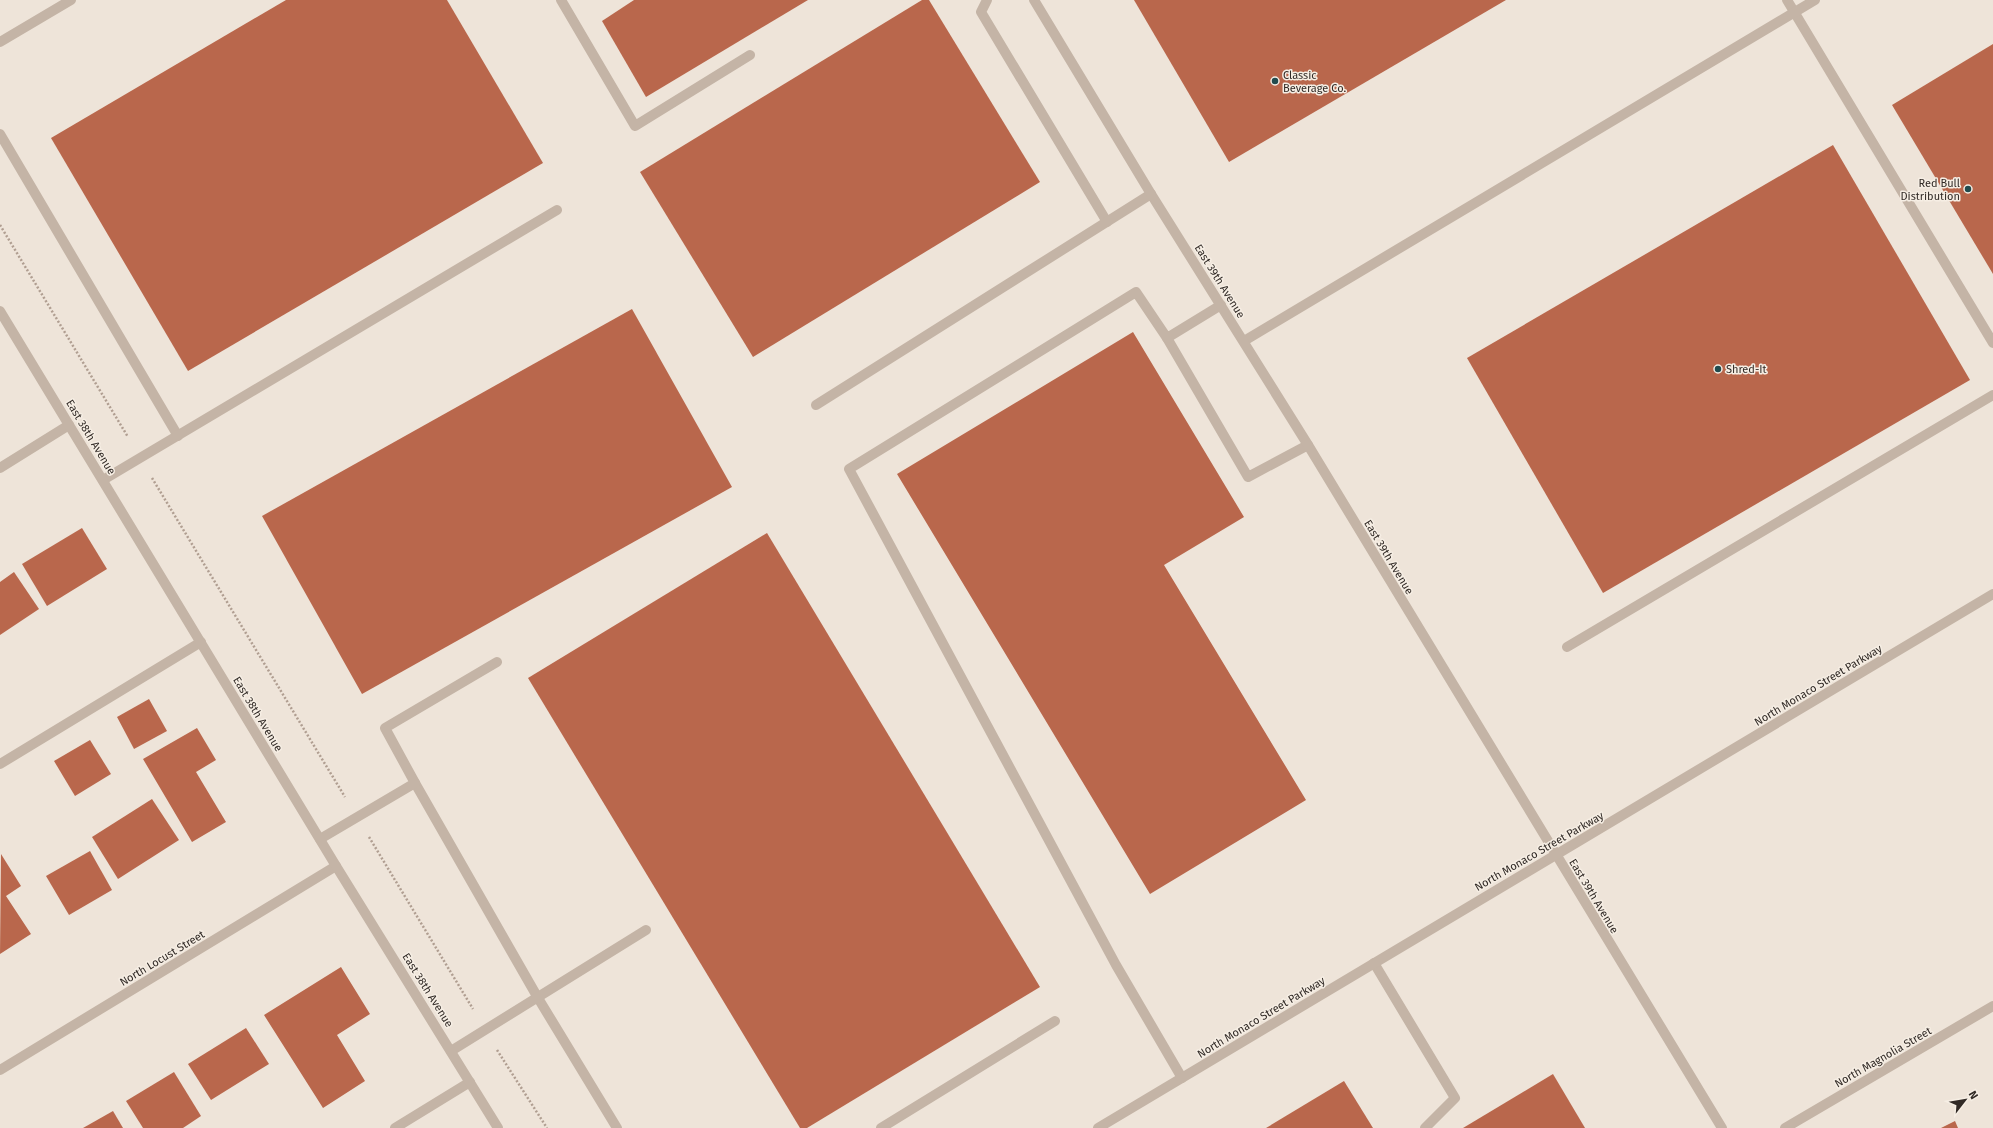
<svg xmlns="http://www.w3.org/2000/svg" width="1993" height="1128" font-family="'Fira Sans',sans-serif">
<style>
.building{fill:#b9674c}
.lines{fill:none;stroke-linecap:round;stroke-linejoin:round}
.path{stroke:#b09e91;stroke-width:2.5;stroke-dasharray:2 2;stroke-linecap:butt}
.service{stroke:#c4b4a6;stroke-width:10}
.minor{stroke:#c4b4a6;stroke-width:10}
.tertiary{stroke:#c4b4a6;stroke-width:10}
.poi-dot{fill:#214b4e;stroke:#f6eee4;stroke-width:1.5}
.labels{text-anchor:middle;stroke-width:3;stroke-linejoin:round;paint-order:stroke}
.poi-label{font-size:11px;fill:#312a26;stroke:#f6eee4;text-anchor:start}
.street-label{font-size:11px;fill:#312a26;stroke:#f6eee4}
</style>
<rect width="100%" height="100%" fill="#eee4d9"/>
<!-- building -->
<g class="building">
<path d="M286 0H447L543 163 188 371 51 138Z"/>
<path d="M634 0H808L646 97 602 21Z"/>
<path d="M922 0H929L1040 182 753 357 640 172Z"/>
<path d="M1134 0H1506L1229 162Z"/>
<path d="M1993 44V274L1892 105Z"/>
<path d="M1833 145 1970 380 1603 593 1467 358Z"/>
<path d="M632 309 732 487 362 694 262 516Z"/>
<path d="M1133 332 1244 517 1164 565 1306 800 1150 894 897 474Z"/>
<path d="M82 528 107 569 47 606 22 564Z"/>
<path d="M767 533 1040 987 807 1128H800L528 678Z"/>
<path d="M14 572 39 609 0 635V582Z"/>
<path d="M149 699 167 731 134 749 117 717Z"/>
<path d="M197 728 216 760 196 772 226 822 192 842 143 759Z"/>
<path d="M90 740 111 774 75 796 54 761Z"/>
<path d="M152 799 179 840 118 879 92 837Z"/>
<path d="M90 851 112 890 69 915 46 876Z"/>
<path d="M1 854 21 886 6 896 31 934 0 954Z"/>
<path d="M341 967 370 1014 337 1035 365 1081 323 1108 264 1015Z"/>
<path d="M246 1028 269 1064 211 1100 188 1064Z"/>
<path d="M174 1072 201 1116 183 1128H143L126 1101Z"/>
<path d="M1553 1074 1585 1128H1463Z"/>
<path d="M1344 1081 1373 1128H1266Z"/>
<path d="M113 1111 123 1128H83Z"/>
<path d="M1955 1121 1958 1128H1941Z"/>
</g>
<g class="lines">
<!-- path -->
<g class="path">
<path d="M0 225 128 437"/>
<path d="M152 478 345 797"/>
<path d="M369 837 473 1009"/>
<path d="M497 1050 547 1128"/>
</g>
<!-- service -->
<g class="service">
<path d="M561 0 635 126 750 55"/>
<path d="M987 0 981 12 1107 222"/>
<path d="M1787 0 1993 343"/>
<path d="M0 42 71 0"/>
<path d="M0 134 178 436"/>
<path d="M1167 338 1248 477 1308 445"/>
<path d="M1244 341 1815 0"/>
<path d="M816 405 1151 194"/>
<path d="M103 480 557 210"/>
<path d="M1567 647 1993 395"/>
<path d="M0 764 201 642"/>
<path d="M415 783 538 998 617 1128"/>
<path d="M320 839 415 783 385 728 497 662"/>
<path d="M1374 963 1455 1098 1425 1128"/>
<path d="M451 1051 646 930"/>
<path d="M1182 1078 1116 965 849 469 1136 292 1167 338 1221 305"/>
<path d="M395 1128 470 1082"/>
<path d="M881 1128 1055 1021"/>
</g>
<!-- minor -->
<g class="minor">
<path d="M1034 0 1151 194 1308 445 1722 1128"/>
<path d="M0 468 69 425"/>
<path d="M0 1070 336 866"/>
<path d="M1785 1128 1993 1006"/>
</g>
<!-- tertiary -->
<g class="tertiary">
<path d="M0 311 336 866 498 1128"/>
<path d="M1098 1128 1993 594"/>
</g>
</g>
<!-- markers -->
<g class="poi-dot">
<circle cx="1275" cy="81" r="4"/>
<circle cx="1968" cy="189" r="4"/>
<circle cx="1718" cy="369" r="4"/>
</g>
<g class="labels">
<!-- poi labels -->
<g class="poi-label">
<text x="1283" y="79">Classic<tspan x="1283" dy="13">Beverage Co.</tspan></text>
<text x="1960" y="187" text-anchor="end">Red Bull<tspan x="1960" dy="13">Distribution</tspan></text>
<text x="1726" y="373">Shred-It</text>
</g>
<!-- street labels -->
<g class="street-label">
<text transform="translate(1220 281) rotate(58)" y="4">East 39th Avenue</text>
<text transform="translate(91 437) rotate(59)" y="4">East 38th Avenue</text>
<text transform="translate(1389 557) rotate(59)" y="4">East 39th Avenue</text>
<text transform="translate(1818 685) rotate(-31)" y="4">North Monaco Street Parkway</text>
<text transform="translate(258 714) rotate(59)" y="4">East 38th Avenue</text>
<text transform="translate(1539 851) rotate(-30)" y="4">North Monaco Street Parkway</text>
<text transform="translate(1594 896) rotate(59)" y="4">East 39th Avenue</text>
<text transform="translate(162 958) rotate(-31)" y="4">North Locust Street</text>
<text transform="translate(428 990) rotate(58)" y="4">East 38th Avenue</text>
<text transform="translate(1261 1017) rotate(-31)" y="4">North Monaco Street Parkway</text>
<text transform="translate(1883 1057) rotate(-30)" y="4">North Magnolia Street</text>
</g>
</g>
<!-- north arrow -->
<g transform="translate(1965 1100) rotate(59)" stroke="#f6eee4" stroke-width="3" paint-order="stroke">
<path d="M0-3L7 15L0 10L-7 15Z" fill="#312a26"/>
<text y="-6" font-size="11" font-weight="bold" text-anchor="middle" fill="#312a26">N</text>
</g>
</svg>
